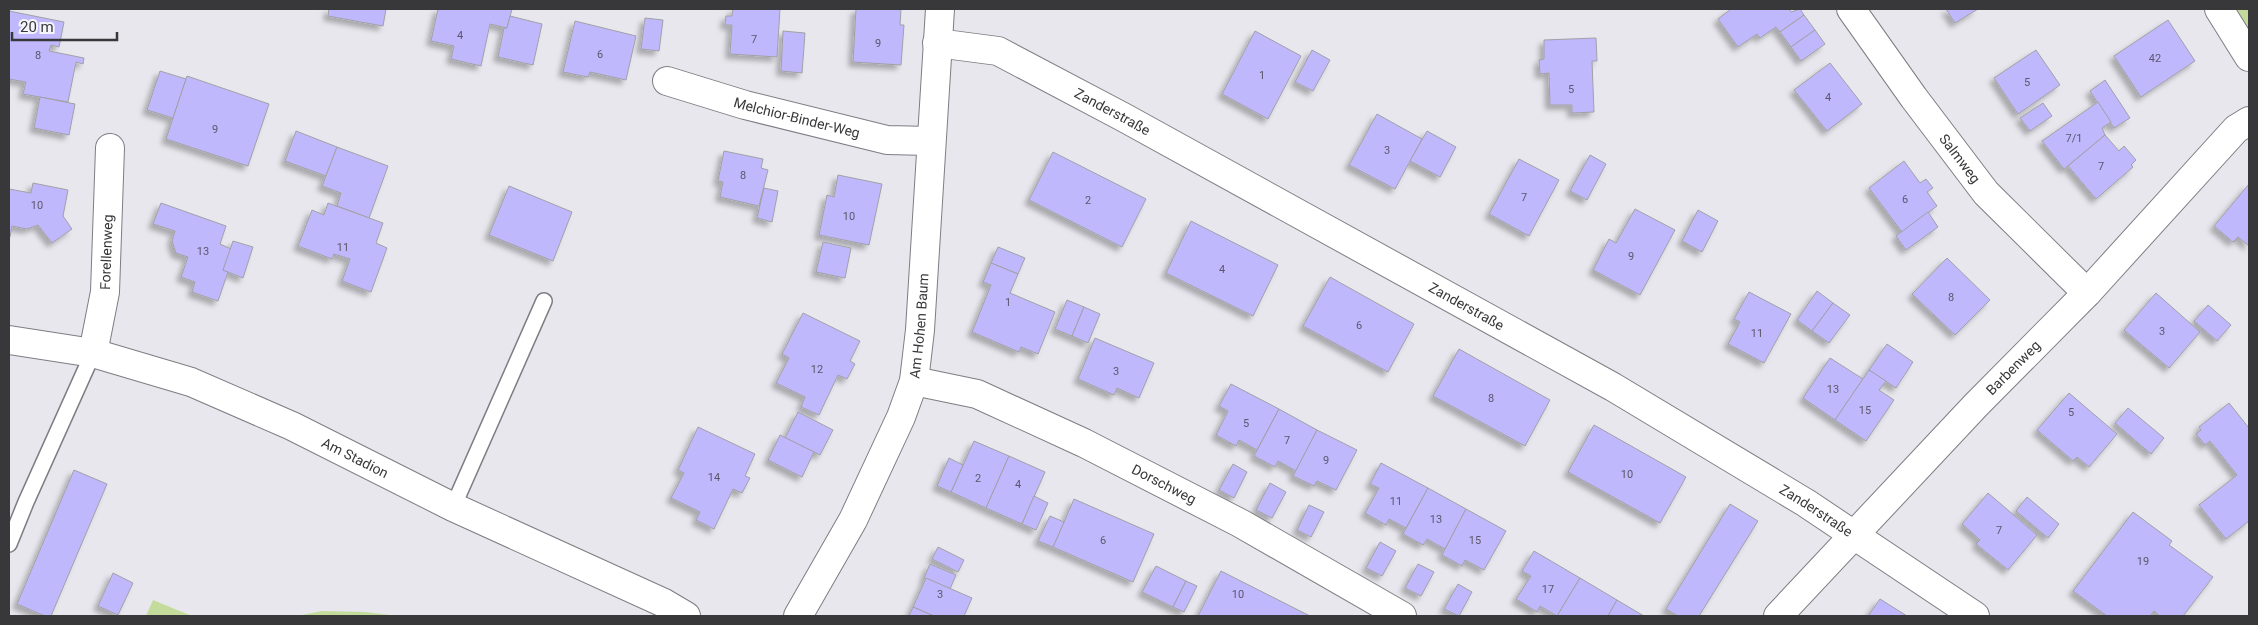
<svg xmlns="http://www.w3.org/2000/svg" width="2258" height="625" font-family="Roboto,sans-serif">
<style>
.green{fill:#c4dc9b}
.building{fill:#bfb8fc;stroke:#a1a0a6;filter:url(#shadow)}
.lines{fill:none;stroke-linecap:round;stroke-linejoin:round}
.lane-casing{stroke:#7e7d83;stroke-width:18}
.street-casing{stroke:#7e7d83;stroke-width:30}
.secondary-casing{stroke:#7e7d83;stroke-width:30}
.lane{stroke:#fff;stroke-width:15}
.street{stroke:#fff;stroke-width:28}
.secondary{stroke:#fff;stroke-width:28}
.labels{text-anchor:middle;stroke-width:4;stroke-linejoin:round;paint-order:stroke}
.number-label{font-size:11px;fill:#5a586b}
.street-label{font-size:14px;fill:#38383b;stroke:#f4f4fb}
</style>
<defs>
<filter id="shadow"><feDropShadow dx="-4.5" dy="4.5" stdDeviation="2.5" flood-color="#0004"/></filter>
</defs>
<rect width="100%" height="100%" fill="#e7e7ed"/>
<!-- green -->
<g class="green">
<path d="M2219 9H2249V57Z"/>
<path d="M153 600 192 616H146Z"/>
<path d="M322 611 365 612 398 616H297Z"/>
</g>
<!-- building -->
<g class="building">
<path d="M329 9H386L383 26 328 16Z"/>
<path d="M438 9H512L507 28 490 24 481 66 451 59 454 46 431 41Z"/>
<path d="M733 9H780L777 57 730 54 732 25H725L726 16H732Z"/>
<path d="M856 9H901L900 25H904L901 65 853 62Z"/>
<path d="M1731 9H1789L1791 12 1800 9 1804 15 1780 32 1776 27 1760 38 1757 34 1738 47 1718 19Z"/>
<path d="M1946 9H1978L1955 23Z"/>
<path d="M9 11 64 22 59 47 51 45 49 51 84 58 83 64 76 62 68 102 23 94 26 82 9 79Z"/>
<path d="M1804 15 1815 30 1791 47 1780 32Z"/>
<path d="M510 16 542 24 533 65 498 57 504 28H507Z"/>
<path d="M645 18 663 20 659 51 641 49Z"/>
<path d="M2168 20 2195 61 2141 97 2114 56Z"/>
<path d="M575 21 636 36 626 80 590 72 588 77 563 72Z"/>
<path d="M1815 30 1825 44 1801 61 1791 47Z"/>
<path d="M783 31 805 33 802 73 781 71Z"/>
<path d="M1255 31 1301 56 1268 119 1222 94Z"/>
<path d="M1596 38 1597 61H1592L1594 112 1572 113V105H1550L1549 73 1540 74 1539 60 1544 59V40Z"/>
<path d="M1312 50 1330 60 1313 91 1295 82Z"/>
<path d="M2036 50 2060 85 2018 114 1994 78Z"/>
<path d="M1830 63 1862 104 1827 131 1794 90Z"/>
<path d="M160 71 186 79 173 118 147 110Z"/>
<path d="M187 76 269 104 248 166 166 139Z"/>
<path d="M2105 80 2130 118 2114 128 2090 91Z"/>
<path d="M40 97 75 104 69 135 34 128Z"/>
<path d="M2098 102 2111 122 2102 128 2105 135 2064 169 2042 141Z"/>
<path d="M2043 103 2052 116 2030 131 2020 118Z"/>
<path d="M1377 114 1422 139 1395 189 1349 165Z"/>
<path d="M296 131 337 147 326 176 285 161Z"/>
<path d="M1427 131 1456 147 1440 177 1410 161Z"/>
<path d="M2105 135 2119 151 2124 146 2136 160 2131 165 2133 167 2096 199 2068 166Z"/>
<path d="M337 147 388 166 369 218 337 206 341 193 322 186Z"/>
<path d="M724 151 763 159 761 168 768 170 759 206 720 197 723 182 718 181Z"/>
<path d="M1053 152 1146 199 1122 247 1029 200Z"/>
<path d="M1590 155 1606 164 1587 200 1570 191Z"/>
<path d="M1519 159 1559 180 1529 236 1489 214Z"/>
<path d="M1904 161 1920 183 1926 179 1933 188 1927 192 1937 206 1902 232 1869 188Z"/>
<path d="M838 175 882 184 869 245 819 235 827 195 834 197Z"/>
<path d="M33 183 68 190 63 216 72 229 52 243 38 225 27 229 12 226 10 237 9 236V189L31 193Z"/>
<path d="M2249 184V246L2238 237 2233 242 2214 226Z"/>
<path d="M509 186 572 212 553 261 489 235Z"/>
<path d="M764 188 778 191 772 222 757 218Z"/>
<path d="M161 203 226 226 220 244 231 249 223 270 228 272 218 301 192 292 195 282 181 277 188 257 176 253 172 241 175 231 153 224Z"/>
<path d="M328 203 383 223 376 243 387 248 371 292 342 281 350 259 334 254 332 259 298 246 312 210 324 215Z"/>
<path d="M1635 209 1675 230 1640 295 1593 270 1609 239 1616 243Z"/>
<path d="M1698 210 1718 221 1702 252 1682 241Z"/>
<path d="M1928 212 1938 227 1906 250 1896 236Z"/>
<path d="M1191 221 1278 265 1253 316 1166 273Z"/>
<path d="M233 241 253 247 243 278 223 270Z"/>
<path d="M823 242 851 248 845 278 816 272Z"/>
<path d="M998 247 1025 258 1018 274 991 263Z"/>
<path d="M1947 258 1990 300 1955 335 1912 294Z"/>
<path d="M991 263 1018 274 1010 293 1055 312 1038 354 1021 347 1019 352 972 332 991 285 983 282Z"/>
<path d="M1330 277 1414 324 1388 372 1303 326Z"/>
<path d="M1817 291 1833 303 1812 331 1797 320Z"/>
<path d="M1749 292 1791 314 1764 363 1728 344 1740 322 1734 319Z"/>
<path d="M2156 293 2200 332 2169 368 2124 330Z"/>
<path d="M1067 300 1084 307 1072 336 1055 329Z"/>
<path d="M1833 303 1850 315 1829 343 1812 331Z"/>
<path d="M2208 305 2231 325 2217 341 2194 321Z"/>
<path d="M1084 307 1100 314 1088 343 1072 336Z"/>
<path d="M803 313 860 341 850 361 855 364 847 379 838 375 819 415 801 407 805 397 776 383 789 358 782 354Z"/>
<path d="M1095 338 1154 363 1139 398 1117 388 1114 395 1078 379Z"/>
<path d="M1887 344 1913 362 1896 388 1869 370Z"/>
<path d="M1459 349 1550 400 1525 446 1433 396Z"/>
<path d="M1830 358 1863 379 1835 420 1803 398Z"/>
<path d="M1869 370 1886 381 1879 390 1894 400 1866 441 1835 420Z"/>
<path d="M1231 384 1279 409 1257 450 1239 440 1236 446 1216 435 1228 411 1219 406Z"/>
<path d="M2069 393 2117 434 2089 467 2077 457 2073 461 2037 430Z"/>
<path d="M2229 403 2249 428V521L2226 539 2199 505 2237 475 2210 441 2205 445 2196 434 2201 430 2199 427Z"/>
<path d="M2128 408 2164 438 2151 454 2115 423Z"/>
<path d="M1279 409 1317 430 1296 471 1278 461 1275 467 1254 456Z"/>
<path d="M798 412 833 430 820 455 785 438Z"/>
<path d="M1594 425 1686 477 1660 523 1568 472Z"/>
<path d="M698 427 755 454 745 476 750 478 742 493 733 489 714 529 696 520 700 512 671 498 684 473 678 470Z"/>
<path d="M1317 430 1357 450 1336 490 1317 481 1314 486 1293 476Z"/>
<path d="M780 435 814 452 802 477 768 460Z"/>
<path d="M974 441 1009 456 986 508 951 492Z"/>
<path d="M1009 456 1045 472 1022 524 986 508Z"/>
<path d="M949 458 963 465 951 492 937 486Z"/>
<path d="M1381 463 1428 488 1406 528 1389 519 1386 525 1365 513 1379 488 1370 484Z"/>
<path d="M1233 464 1247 472 1234 498 1219 490Z"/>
<path d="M74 470 107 484 51 616H45L17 604Z"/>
<path d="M1270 483 1286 492 1272 518 1256 510Z"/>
<path d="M1428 488 1466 509 1445 549 1427 539 1423 545 1403 534Z"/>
<path d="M1988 493 2037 535 2008 570 1976 544 1980 540 1962 524Z"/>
<path d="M1034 496 1048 503 1036 530 1022 524Z"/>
<path d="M2027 497 2059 524 2048 538 2016 511Z"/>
<path d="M1074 499 1154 534 1133 582 1053 547Z"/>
<path d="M1730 504 1758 521 1699 616H1678L1666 609Z"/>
<path d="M1309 505 1324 512 1311 537 1297 530Z"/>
<path d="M1466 509 1506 531 1484 570 1465 560 1462 566 1442 555Z"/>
<path d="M2133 512 2172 541 2169 545 2213 577 2183 616H2160L2154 611 2150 616H2107L2073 591Z"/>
<path d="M1050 516 1064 522 1053 547 1038 541Z"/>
<path d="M1380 542 1396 551 1382 576 1366 568Z"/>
<path d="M938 547 964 560 958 572 932 559Z"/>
<path d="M1534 551 1580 578 1557 616 1540 606 1537 612 1516 599 1531 576 1522 571Z"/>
<path d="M930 564 956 575 950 589 924 578Z"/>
<path d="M1418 564 1434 572 1421 596 1405 588Z"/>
<path d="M1156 566 1186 581 1173 607 1142 592Z"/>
<path d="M1221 571 1310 616H1198Z"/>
<path d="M113 573 133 583 118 615 98 606Z"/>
<path d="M926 578 972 598 964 616H934L913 607Z"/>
<path d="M1580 578 1617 600 1608 616H1557Z"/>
<path d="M1186 581 1197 586 1184 612 1173 607Z"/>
<path d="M1458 584 1472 592 1459 616 1444 609Z"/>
<path d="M1880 599 1907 616H1868Z"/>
<path d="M1617 600 1644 616H1608Z"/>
<path d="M913 607 934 616H909Z"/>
</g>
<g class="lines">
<!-- lane casing -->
<g class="lane-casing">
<g id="lane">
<path d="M453 507 544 301"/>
<path d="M9 544 26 502 93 353"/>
</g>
</g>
<!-- street casing -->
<g class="street-casing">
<g id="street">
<path id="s1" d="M1851 9 1914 98 1986 193 2087 293"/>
<path d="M2219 9 2249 57"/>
<path id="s2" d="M937 43 998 51 1123 117 1613 387 1806 503 1975 616"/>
<path id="s3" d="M667 81 745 105 887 140 930 141"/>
<path id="s4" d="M93 353 105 292 110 148"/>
<path id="s5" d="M914 381 977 394 1084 443 1240 523 1402 616"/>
<path id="s6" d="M798 616 853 520 901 417 914 381 920 330 940 9"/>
<path id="s7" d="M1778 616 1976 405 2087 293 2236 129 2249 121"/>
</g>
</g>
<!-- secondary casing -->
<g class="secondary-casing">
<g id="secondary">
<path id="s8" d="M9 340 93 353 191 382 292 426 453 507 664 603 686 616"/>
</g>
</g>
<!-- lane -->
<use href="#lane" class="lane"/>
<!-- street -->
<use href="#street" class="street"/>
<!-- secondary -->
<use href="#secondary" class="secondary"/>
</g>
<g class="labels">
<!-- number labels -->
<g class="number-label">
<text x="460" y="39">4</text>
<text x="754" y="43">7</text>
<text x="878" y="47">9</text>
<text x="600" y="58">6</text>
<text x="38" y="59">8</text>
<text x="2155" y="62">42</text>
<text x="1262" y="79">1</text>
<text x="2027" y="86">5</text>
<text x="1571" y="93">5</text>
<text x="1828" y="101">4</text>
<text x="215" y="133">9</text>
<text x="2074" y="142">7/1</text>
<text x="1387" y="154">3</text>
<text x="2101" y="170">7</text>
<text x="743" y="179">8</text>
<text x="1524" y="201">7</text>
<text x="1905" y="203">6</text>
<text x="1088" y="204">2</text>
<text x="37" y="209">10</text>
<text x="849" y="220">10</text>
<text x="343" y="251">11</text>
<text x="203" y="255">13</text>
<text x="1631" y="260">9</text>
<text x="1222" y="273">4</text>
<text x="1951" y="301">8</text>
<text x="1008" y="306">1</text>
<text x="1359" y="329">6</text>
<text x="2162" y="335">3</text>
<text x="1757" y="337">11</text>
<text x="817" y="373">12</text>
<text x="1116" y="375">3</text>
<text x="1833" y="393">13</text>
<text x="1491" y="402">8</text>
<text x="1865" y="414">15</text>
<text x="2071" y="416">5</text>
<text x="1246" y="427">5</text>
<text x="1287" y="444">7</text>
<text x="1326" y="464">9</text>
<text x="1627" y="478">10</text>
<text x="714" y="481">14</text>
<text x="978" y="482">2</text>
<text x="1018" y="488">4</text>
<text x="1396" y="505">11</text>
<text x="1436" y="523">13</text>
<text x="1999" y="534">7</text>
<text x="1103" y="544">6</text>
<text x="1475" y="544">15</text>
<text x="2143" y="565">19</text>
<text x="1548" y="593">17</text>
<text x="940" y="598">3</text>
<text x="1238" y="598">10</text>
</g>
<!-- street labels -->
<g class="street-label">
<text dy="5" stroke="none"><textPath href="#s2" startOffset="191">Zanderstraße</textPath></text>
<text dy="5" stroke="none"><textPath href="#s3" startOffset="135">Melchior-Binder-Weg</textPath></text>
<text dy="5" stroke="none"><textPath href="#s1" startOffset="185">Salmweg</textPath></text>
<text dy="5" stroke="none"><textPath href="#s4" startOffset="102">Forellenweg</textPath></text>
<text dy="5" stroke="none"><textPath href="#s2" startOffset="595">Zanderstraße</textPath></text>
<text dy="5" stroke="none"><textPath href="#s6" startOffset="318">Am Hohen Baum</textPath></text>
<text dy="5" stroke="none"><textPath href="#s7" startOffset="342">Barbenweg</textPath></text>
<text dy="5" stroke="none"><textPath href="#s8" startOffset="368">Am Stadion</textPath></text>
<text dy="5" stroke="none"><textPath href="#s5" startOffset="272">Dorschweg</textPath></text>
<text dy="5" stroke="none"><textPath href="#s2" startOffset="1000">Zanderstraße</textPath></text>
</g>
</g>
<!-- border -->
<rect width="2258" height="625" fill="none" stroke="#38383b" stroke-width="20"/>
<!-- scale -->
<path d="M12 32v8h105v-8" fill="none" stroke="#38383b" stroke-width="2.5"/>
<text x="20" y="32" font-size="15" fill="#38383b" stroke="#f4f4fb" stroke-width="4" paint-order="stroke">20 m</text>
</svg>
